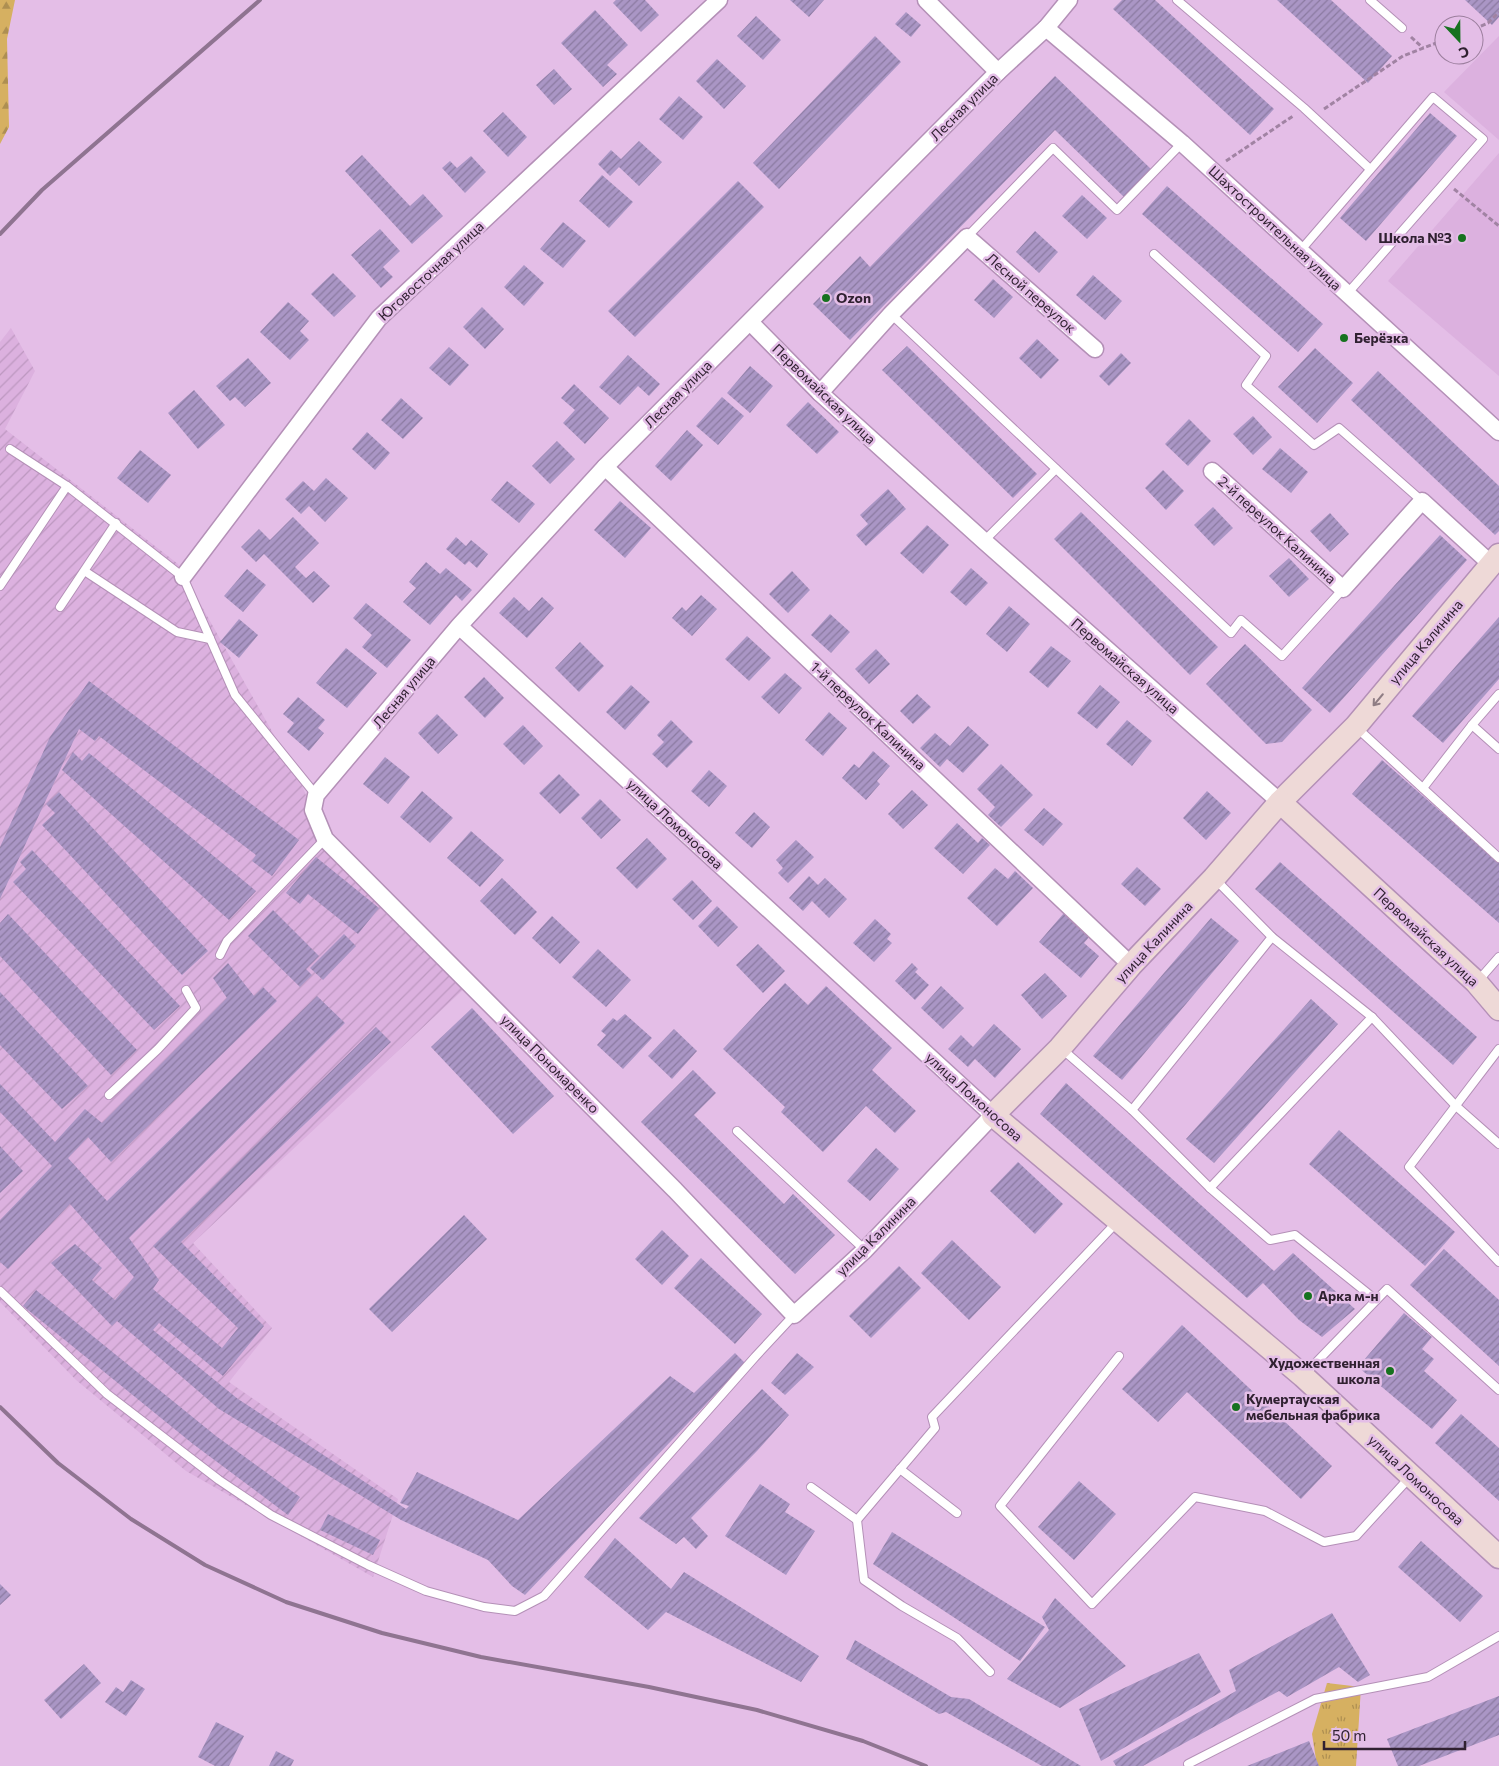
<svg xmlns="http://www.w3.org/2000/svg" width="1499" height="1766" font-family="Commissioner,sans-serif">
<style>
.built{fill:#dcb1df}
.industrial{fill:url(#industrial-furrows)}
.forest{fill:url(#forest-firs)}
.park{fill:url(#park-tufts)}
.building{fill:url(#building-hatch)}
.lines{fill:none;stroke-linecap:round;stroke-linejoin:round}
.lane-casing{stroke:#b490b7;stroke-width:10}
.street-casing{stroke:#b490b7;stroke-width:19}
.secondary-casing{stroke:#b490b7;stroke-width:25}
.path{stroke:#a183a3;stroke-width:3;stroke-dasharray:5 2.5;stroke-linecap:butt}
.lane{stroke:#fff;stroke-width:8}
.street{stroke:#fff;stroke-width:16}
.secondary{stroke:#eed9d7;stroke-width:22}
.rail{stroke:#8f7491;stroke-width:4}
.oneway{stroke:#8f7d84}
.poi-dot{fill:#16721f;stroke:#e4bee7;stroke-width:2}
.labels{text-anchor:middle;stroke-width:5;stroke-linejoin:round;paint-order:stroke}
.street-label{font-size:14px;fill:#302131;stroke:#e4bee7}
.poi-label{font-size:14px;font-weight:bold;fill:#302131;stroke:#e4bee7;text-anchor:start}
</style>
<defs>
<pattern id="industrial-furrows" width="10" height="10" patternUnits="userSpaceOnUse" patternTransform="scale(1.25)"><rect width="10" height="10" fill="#dcb1df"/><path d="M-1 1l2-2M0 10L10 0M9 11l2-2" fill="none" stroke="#bd98c0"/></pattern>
<pattern id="forest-firs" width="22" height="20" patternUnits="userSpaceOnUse" patternTransform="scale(1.25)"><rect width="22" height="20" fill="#d6b061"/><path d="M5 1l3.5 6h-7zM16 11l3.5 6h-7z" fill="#ae8f51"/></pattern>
<pattern id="park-tufts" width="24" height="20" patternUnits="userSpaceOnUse" patternTransform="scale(1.25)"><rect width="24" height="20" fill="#d6b061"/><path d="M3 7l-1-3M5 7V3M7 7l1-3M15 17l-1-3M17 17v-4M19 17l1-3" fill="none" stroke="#ae8f51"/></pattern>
<pattern id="building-hatch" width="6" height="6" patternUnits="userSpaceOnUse" patternTransform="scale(1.25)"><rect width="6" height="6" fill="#aa96c5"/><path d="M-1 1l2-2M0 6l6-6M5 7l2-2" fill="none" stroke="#8b7aa1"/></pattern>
</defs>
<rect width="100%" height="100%" fill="#e4bee7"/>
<!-- built -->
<g class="built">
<path d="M1499 36V140L1444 92Z"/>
<path d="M1499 153V376L1388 281Z"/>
</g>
<!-- industrial -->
<path class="industrial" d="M11 328 35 371 5 429 178 564 301 783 326 844 465 988 193 1243 272 1328 229 1382 398 1499 373 1577 186 1471 76 1380 0 1302V342Z"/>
<!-- forest -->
<path class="forest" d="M0 0H15L7 39 9 127 0 144Z"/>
<!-- park -->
<path class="park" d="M1327 1683 1361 1687 1356 1766H1317L1312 1734Z"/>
<!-- building -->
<g class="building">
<path d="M616 0H645L659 15 641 32 613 3Z"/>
<path d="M790 0H824L809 17Z"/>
<path d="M1122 0H1155L1274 109 1250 135 1113 9Z"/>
<path d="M1277 0H1331L1392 56 1368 83Z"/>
<path d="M1465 0H1499V17L1492 25Z"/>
<path d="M595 10 628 45 607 65 617 74 603 87 561 43Z"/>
<path d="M906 12 921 25 911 37 895 24Z"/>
<path d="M756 16 781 40 763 60 737 36Z"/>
<path d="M875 36 901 62 779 189 753 163Z"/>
<path d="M717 59 746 86 724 109 696 81Z"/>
<path d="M554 69 572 89 554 105 536 85Z"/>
<path d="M1055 76 1152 170 1125 198 1055 130 850 340 813 304 860 256 870 267Z"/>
<path d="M679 96 703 117 683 140 659 119Z"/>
<path d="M503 112 527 137 508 157 483 131Z"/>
<path d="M1430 113 1457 136 1366 241 1340 218Z"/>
<path d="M639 141 662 162 639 186 619 167 610 176 598 164 611 150 621 159Z"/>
<path d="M362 155 410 206 423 194 443 216 412 244 345 171Z"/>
<path d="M471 156 486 172 465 193 442 168 450 161 457 168Z"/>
<path d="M602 175 633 202 609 228 579 201Z"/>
<path d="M738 181 764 207 635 337 608 311Z"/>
<path d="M1167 186 1323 324 1298 352 1142 214Z"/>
<path d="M1082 195 1107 218 1087 239 1062 216Z"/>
<path d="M563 222 586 241 563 268 540 249Z"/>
<path d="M380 229 400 251 383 267 393 277 381 288 351 255Z"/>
<path d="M1035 231 1058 252 1039 273 1016 252Z"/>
<path d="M524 265 544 283 524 306 504 287Z"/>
<path d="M333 273 356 296 334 317 311 294Z"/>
<path d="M1093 275 1122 301 1105 320 1076 295Z"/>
<path d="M993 279 1013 297 994 318 974 300Z"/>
<path d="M288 302 309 321 300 331 309 340 290 360 260 332Z"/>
<path d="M482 307 504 329 485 349 463 327Z"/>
<path d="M1037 339 1059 360 1041 379 1019 358Z"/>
<path d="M907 346 1037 474 1013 498 882 370Z"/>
<path d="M449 347 469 365 450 386 429 368Z"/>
<path d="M1315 348 1353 383 1317 423 1278 387Z"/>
<path d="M1121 353 1131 363 1109 386 1099 376Z"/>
<path d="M628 355 660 384 649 396 638 386 620 405 599 387Z"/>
<path d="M248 358 271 383 245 407 235 397 230 401 216 386Z"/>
<path d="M750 366 773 386 750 413 727 393Z"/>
<path d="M1378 371 1499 486V531L1495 535 1351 400Z"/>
<path d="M574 384 609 418 585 444 563 423 575 410 561 398Z"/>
<path d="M194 390 225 425 198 449 168 413Z"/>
<path d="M722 397 744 416 718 445 696 426Z"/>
<path d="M401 398 423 418 403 439 381 420Z"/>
<path d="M808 402 839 432 817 454 786 425Z"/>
<path d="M1253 416 1272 437 1253 455 1233 434Z"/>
<path d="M1189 419 1211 441 1188 466 1165 444Z"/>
<path d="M687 430 703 445 671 481 655 466Z"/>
<path d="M367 432 390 453 375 470 352 449Z"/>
<path d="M557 441 575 459 550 484 532 466Z"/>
<path d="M1280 448 1308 472 1291 493 1262 469Z"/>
<path d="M140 450 171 475 148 503 117 478Z"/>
<path d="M1163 470 1184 491 1166 510 1145 488Z"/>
<path d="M326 478 348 498 325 522 309 506 301 514 285 499 303 481 314 491Z"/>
<path d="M507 481 535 504 519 523 491 500Z"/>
<path d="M888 489 906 509 866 546 856 535 868 524 860 515Z"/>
<path d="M620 501 651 528 625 558 594 530Z"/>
<path d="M1213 507 1233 528 1214 546 1194 525Z"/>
<path d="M1081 512 1218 647 1190 675 1054 539Z"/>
<path d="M1330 513 1349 534 1330 552 1310 531Z"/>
<path d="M293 517 319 543 295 567 306 578 314 571 330 586 313 603 264 554 256 562 241 547 259 529 270 540Z"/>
<path d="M927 525 949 545 923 574 900 553Z"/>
<path d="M1440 535 1467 560 1330 713 1302 688Z"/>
<path d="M456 537 466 546 471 540 488 554 477 568 469 561 465 565 446 549Z"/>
<path d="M1289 558 1309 579 1289 597 1269 576Z"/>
<path d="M426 562 440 574 446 568 472 590 462 601 456 595 430 625 403 602 416 588 409 582Z"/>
<path d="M971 568 988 583 966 606 950 592Z"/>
<path d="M247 569 266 585 243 612 224 596Z"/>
<path d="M792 571 810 590 788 613 769 594Z"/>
<path d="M701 595 717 609 692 636 672 618 682 607 686 611Z"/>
<path d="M514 597 529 611 542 597 554 608 527 638 499 613Z"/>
<path d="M366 603 411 640 387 668 362 647 372 635 353 618Z"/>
<path d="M1009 606 1030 624 1007 652 986 634Z"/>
<path d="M830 614 850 632 831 653 811 635Z"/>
<path d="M1499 617V679L1443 743 1412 716Z"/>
<path d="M239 619 258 635 239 658 220 642Z"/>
<path d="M747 636 771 658 749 681 725 659Z"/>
<path d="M580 642 604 666 579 692 555 668Z"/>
<path d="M1245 644 1312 710 1282 742 1266 744 1206 684Z"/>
<path d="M1051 646 1071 661 1048 688 1029 672Z"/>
<path d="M346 648 377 673 347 708 316 683Z"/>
<path d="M876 649 890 664 869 684 855 669Z"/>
<path d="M785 673 802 688 779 714 761 697Z"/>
<path d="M484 677 504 698 485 718 464 697Z"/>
<path d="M89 681 299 840 272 876 252 861 256 855 99 736 95 741 79 729 0 899V847L50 737Z"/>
<path d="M631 685 650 702 625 730 606 712Z"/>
<path d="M1100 685 1120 702 1097 729 1077 713Z"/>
<path d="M917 694 931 707 913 724 900 711Z"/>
<path d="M298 697 325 720 318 728 324 733 309 751 287 732 294 723 283 714Z"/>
<path d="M829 712 847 728 823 756 805 740Z"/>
<path d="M437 714 458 735 438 754 418 733Z"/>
<path d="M671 720 693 742 667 768 652 754 664 742 657 735Z"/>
<path d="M1127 720 1152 741 1132 766 1106 744Z"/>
<path d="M523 725 543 746 524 765 503 744Z"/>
<path d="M968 726 989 745 963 773 947 759 940 767 920 748 935 733 950 746Z"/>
<path d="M873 751 890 766 877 781 880 784 866 800 842 778 854 764 859 768Z"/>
<path d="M73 752 82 761 89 753 256 891 229 920 62 770Z"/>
<path d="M385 757 410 777 388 804 363 784Z"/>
<path d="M1382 760 1499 863V923L1352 794Z"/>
<path d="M1001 764 1033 795 1001 827 988 815 995 807 977 789Z"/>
<path d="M709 770 727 786 709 807 691 791Z"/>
<path d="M559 774 580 795 560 814 539 793Z"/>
<path d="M912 790 928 805 903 829 888 814Z"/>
<path d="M422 791 453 818 430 843 400 817Z"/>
<path d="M1207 791 1231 813 1206 840 1183 818Z"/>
<path d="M59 792 208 951 182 975 42 825 55 813 46 804Z"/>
<path d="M600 799 621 820 601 839 581 818Z"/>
<path d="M1044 808 1063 824 1043 846 1024 830Z"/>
<path d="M754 812 770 827 752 848 735 833Z"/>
<path d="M957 823 978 843 982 838 990 845 963 874 934 848Z"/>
<path d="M471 831 504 860 480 887 447 858Z"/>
<path d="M647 838 667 859 637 889 616 868Z"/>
<path d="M796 840 814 857 788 883 778 873 783 868 776 860Z"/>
<path d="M32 850 180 1006 154 1030 13 882 26 869 20 862Z"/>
<path d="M316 857 379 908 358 934 308 894 300 904 286 893Z"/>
<path d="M1280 862 1477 1037 1453 1065 1255 889Z"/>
<path d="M1137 867 1161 889 1145 906 1121 884Z"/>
<path d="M995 868 1008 879 1015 871 1033 888 997 926 967 898Z"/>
<path d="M809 876 818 885 825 878 847 899 829 918 812 901 803 911 789 898Z"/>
<path d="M502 878 537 912 515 935 480 901Z"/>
<path d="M692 880 712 901 693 920 672 899Z"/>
<path d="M717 906 738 927 718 947 698 926Z"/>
<path d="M273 910 319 956 306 969 312 975 300 987 248 936Z"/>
<path d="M1064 913 1090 936 1084 943 1099 956 1081 978 1039 942Z"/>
<path d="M8 914 137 1050 111 1075 0 956V923Z"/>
<path d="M552 916 580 942 560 964 532 938Z"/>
<path d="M1211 918 1239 941 1122 1080 1093 1056Z"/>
<path d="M875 919 891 934 887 939 892 943 874 962 853 943Z"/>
<path d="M344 934 356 946 323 980 310 968Z"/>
<path d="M758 944 785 971 763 993 736 965Z"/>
<path d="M598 949 631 980 606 1007 572 977Z"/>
<path d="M228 963 254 996 263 987 277 1001 111 1162 88 1137 68 1158 107 1201 317 996 345 1023 129 1238 159 1280 153 1289 222 1348 238 1328 153 1246 376 1027 391 1042 181 1242 264 1326 223 1376 159 1323 153 1330 238 1399 406 1509 409 1506 400 1503 417 1472 518 1520 670 1376 694 1393 735 1353 745 1363 525 1595 512 1586 488 1560 401 1520 219 1409 117 1321 112 1326 51 1263 75 1244 102 1268 92 1280 115 1300 134 1277 70 1204 8 1269 0 1262V1220L52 1166 0 1112V1084L55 1142 85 1109 102 1123 227 998 213 978Z"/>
<path d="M912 963 918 969 915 972 929 985 915 1000 895 981Z"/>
<path d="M1045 973 1067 996 1042 1019 1021 995Z"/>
<path d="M785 983 808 1005 826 986 892 1048 872 1070 916 1111 895 1133 866 1106 823 1152 781 1112 785 1107 723 1049Z"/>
<path d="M941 986 964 1008 943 1029 921 1008Z"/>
<path d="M0 992 88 1086 62 1109 0 1045Z"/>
<path d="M1311 999 1338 1024 1214 1163 1186 1139Z"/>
<path d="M472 1008 554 1096 513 1134 431 1047Z"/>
<path d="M625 1014 652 1038 623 1069 597 1045 606 1035 601 1031 613 1018 617 1021Z"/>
<path d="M994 1024 1021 1049 995 1078 975 1059 968 1067 948 1049 961 1035 973 1047Z"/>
<path d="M674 1029 697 1051 672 1079 648 1056Z"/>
<path d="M693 1070 716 1093 694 1115 784 1204 793 1194 835 1235 795 1274 641 1122Z"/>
<path d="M1066 1083 1274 1271 1293 1253 1355 1309 1322 1337 1299 1320 1263 1283 1247 1298 1040 1114Z"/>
<path d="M1339 1130 1455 1232 1425 1266 1309 1164Z"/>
<path d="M0 1146 23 1171 0 1193Z"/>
<path d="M876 1148 899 1169 870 1201 847 1181Z"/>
<path d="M1018 1162 1063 1204 1035 1234 990 1191Z"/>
<path d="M464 1215 487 1239 392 1332 369 1309Z"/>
<path d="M662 1230 689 1256 662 1285 635 1259Z"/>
<path d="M952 1240 1001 1287 969 1320 921 1273Z"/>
<path d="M1444 1249 1499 1300V1366L1410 1285Z"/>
<path d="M701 1258 762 1314 735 1344 674 1288Z"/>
<path d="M899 1266 921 1288 871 1338 849 1316Z"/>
<path d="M36 1290 216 1436 300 1497 288 1515 193 1444 23 1306Z"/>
<path d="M1404 1313 1432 1337 1422 1349 1434 1359 1424 1371 1457 1400 1432 1429 1358 1367Z"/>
<path d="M1182 1325 1332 1466 1301 1499 1187 1392 1158 1422 1122 1389Z"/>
<path d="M797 1353 814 1367 785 1395 771 1383Z"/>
<path d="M762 1389 789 1415 757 1451 691 1518 708 1536 696 1549 684 1537 676 1544 639 1518Z"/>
<path d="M1461 1414 1499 1448V1501L1435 1443Z"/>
<path d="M1079 1481 1116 1514 1074 1560 1038 1527Z"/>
<path d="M760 1484 790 1504 785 1512 815 1531 786 1575 725 1536Z"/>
<path d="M328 1514 380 1540 373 1555 320 1530Z"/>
<path d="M892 1532 1045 1627 1020 1661 873 1564Z"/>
<path d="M615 1538 671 1589 684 1572 819 1656 801 1682 666 1612 648 1630 584 1577Z"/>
<path d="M1421 1541 1483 1596 1460 1622 1398 1567Z"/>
<path d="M0 1584 11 1595 0 1605Z"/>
<path d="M1055 1598 1126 1666 1060 1708 1007 1679 1049 1630 1042 1617Z"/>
<path d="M1332 1613 1370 1675 1358 1682 1339 1667 1287 1697 1279 1691 1143 1766H1116L1113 1761 1236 1691 1229 1670Z"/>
<path d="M855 1640 951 1697 969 1699 1081 1766H1042L946 1712 939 1714 846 1659Z"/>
<path d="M1199 1653 1221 1692 1101 1761 1079 1709Z"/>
<path d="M84 1664 101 1683 61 1719 44 1700Z"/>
<path d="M131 1680 145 1689 126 1716 105 1702 116 1687 123 1692Z"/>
<path d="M1499 1696V1735L1419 1766H1398L1387 1739Z"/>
<path d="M216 1722 244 1736 229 1766H215L198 1757Z"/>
<path d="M1309 1741 1319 1766H1247Z"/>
<path d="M276 1751 294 1760 291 1766H269Z"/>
</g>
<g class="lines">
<!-- lane casing -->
<g class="lane-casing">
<g id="lane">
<path d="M1177 0 1304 108 1370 169"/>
<path d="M1370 0 1402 28"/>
<path d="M967 237 1053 148 1117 210 1182 143"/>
<path d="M1300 251 1433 97 1483 139 1347 294"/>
<path d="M1154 254 1266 356 1246 385 1314 445 1339 428 1422 501"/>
<path d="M891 314 1231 633 1241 620 1282 656 1343 589"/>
<path d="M10 449 67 486 183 577 235 695 316 795"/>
<path d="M984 541 1056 469"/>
<path d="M86 572 177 632 210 639"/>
<path d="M0 586 67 486"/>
<path d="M60 607 116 523"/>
<path d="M1472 725 1499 749"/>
<path d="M1357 728 1499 858"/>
<path d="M1423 788 1472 725 1499 694"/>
<path d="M1216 880 1272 937 1372 1017 1456 1106 1499 1144"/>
<path d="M220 955 227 941 325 839"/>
<path d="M1478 981 1499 957"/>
<path d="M1062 1049 1132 1110 1210 1188 1270 1240 1295 1235 1376 1300"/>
<path d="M1499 1049 1409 1167 1499 1262"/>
<path d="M109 1095 158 1049 196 1008 186 990"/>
<path d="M1132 1110 1272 937"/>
<path d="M737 1131 865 1250"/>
<path d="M1210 1188 1372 1017"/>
<path d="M0 1291 107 1394 219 1480 271 1515 368 1565 426 1591 484 1607 515 1611 544 1596 755 1357 794 1315"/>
<path d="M1119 1356 1000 1506 1092 1604 1195 1497 1265 1511 1324 1542 1356 1536 1410 1477"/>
<path d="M1304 1375 1387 1289 1499 1390"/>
<path d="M900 1469 957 1513"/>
<path d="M811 1487 857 1520 935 1428 932 1417 1117 1222"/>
<path d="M857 1520 864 1580 902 1606 957 1638 990 1672"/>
<path d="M1188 1764 1315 1699 1428 1677 1499 1636"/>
</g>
</g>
<!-- street casing -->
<g class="street-casing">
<g id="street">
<path d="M926 0 998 72"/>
<path d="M1046 28 1182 143 1499 432"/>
<path d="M750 322 820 393 984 541 1280 802"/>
<path d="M820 393 891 314 967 237 1095 349"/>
<path d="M605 467 1131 965"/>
<path d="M1212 471 1343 589 1422 501 1491 564"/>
<path d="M183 577 379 318 719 0"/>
<path d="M459 626 993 1115 865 1250 794 1315 675 1190 325 839 313 810 316 795 459 626 605 467 998 72 1046 28 1069 0"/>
</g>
</g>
<!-- secondary casing -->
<g class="secondary-casing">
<g id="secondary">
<path d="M1499 555 1356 726 1280 802 1214 878 1131 965 1060 1048 993 1115 1303 1376 1499 1557"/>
<path d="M1280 802 1476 982 1499 1009"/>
</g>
</g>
<!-- path -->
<g class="path">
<path d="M1474 29 1488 23 1499 12"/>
<path d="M1411 37 1423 48"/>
<path d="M1324 109 1403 56 1444 40"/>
<path d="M1226 161 1293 116"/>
<path d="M1454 189 1499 226"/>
</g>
<!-- lane -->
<use href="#lane" class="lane"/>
<!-- street -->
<use href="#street" class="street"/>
<!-- secondary -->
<use href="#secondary" class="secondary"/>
<!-- rail -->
<g class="rail">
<path d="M0 234 42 190 260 0"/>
<path d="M0 1407 58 1463 131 1519 205 1565 286 1602 382 1633 481 1657 649 1687 757 1710 863 1741 926 1766"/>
</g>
</g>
<!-- one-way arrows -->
<defs><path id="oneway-shaft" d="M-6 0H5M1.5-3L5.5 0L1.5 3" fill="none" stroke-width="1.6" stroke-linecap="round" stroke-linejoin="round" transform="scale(1.25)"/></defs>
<use class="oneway" href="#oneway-shaft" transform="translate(1378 700) rotate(130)"/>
<!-- markers -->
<g class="poi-dot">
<circle cx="1462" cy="238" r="5"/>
<circle cx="826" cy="298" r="5"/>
<circle cx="1344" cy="338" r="5"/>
<circle cx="1308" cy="1296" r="5"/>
<circle cx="1390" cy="1371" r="5"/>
<circle cx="1236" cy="1407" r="5"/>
</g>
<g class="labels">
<!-- street labels -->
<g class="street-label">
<text transform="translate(964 107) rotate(-45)" y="5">Лесная улица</text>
<text transform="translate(1275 228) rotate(43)" y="5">Шахтостроительная улица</text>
<text transform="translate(431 271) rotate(-43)" y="5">Юговосточная улица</text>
<text transform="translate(1031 293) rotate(41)" y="5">Лесной переулок</text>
<text transform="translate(678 394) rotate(-45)" y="5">Лесная улица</text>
<text transform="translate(824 394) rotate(44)" y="5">Первомайская улица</text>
<text transform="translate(1277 530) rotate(42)" y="5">2-й переулок Калинина</text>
<text transform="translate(1426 642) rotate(-50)" y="5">улица Калинина</text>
<text transform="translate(1125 666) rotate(41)" y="5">Первомайская улица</text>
<text transform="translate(404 692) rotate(-50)" y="5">Лесная улица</text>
<text transform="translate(868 716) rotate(43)" y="5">1-й переулок Калинина</text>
<text transform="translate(675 824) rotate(43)" y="5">улица Ломоносова</text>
<text transform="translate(1426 937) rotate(43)" y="5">Первомайская улица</text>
<text transform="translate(1154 942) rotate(-47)" y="5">улица Калинина</text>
<text transform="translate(550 1064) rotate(45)" y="5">улица Пономаренко</text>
<text transform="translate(974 1097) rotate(42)" y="5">улица Ломоносова</text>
<text transform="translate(876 1236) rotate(-45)" y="5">улица Калинина</text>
<text transform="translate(1416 1480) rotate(43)" y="5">улица Ломоносова</text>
</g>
<!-- poi labels -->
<g class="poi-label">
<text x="1452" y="243" text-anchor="end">Школа №3</text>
<text x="836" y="303">Ozon</text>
<text x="1354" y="343">Берёзка</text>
<text x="1318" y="1301">Арка м-н</text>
<text x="1380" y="1368" text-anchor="end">Художественная<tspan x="1380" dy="16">школа</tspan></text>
<text x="1246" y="1404">Кумертауская<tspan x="1246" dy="16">мебельная фабрика</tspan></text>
</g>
</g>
<!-- north arrow -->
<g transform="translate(1459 40) rotate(158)"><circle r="24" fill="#e4bee7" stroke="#9c7f9e"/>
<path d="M0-4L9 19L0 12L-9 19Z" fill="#16721f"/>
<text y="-8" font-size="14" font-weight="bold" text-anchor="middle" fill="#302131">С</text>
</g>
<!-- scale -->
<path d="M1324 1741v8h141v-8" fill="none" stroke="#302131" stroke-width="2.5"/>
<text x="1332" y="1741" font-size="15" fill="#302131" stroke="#e4bee7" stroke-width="4" paint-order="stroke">50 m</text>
</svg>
